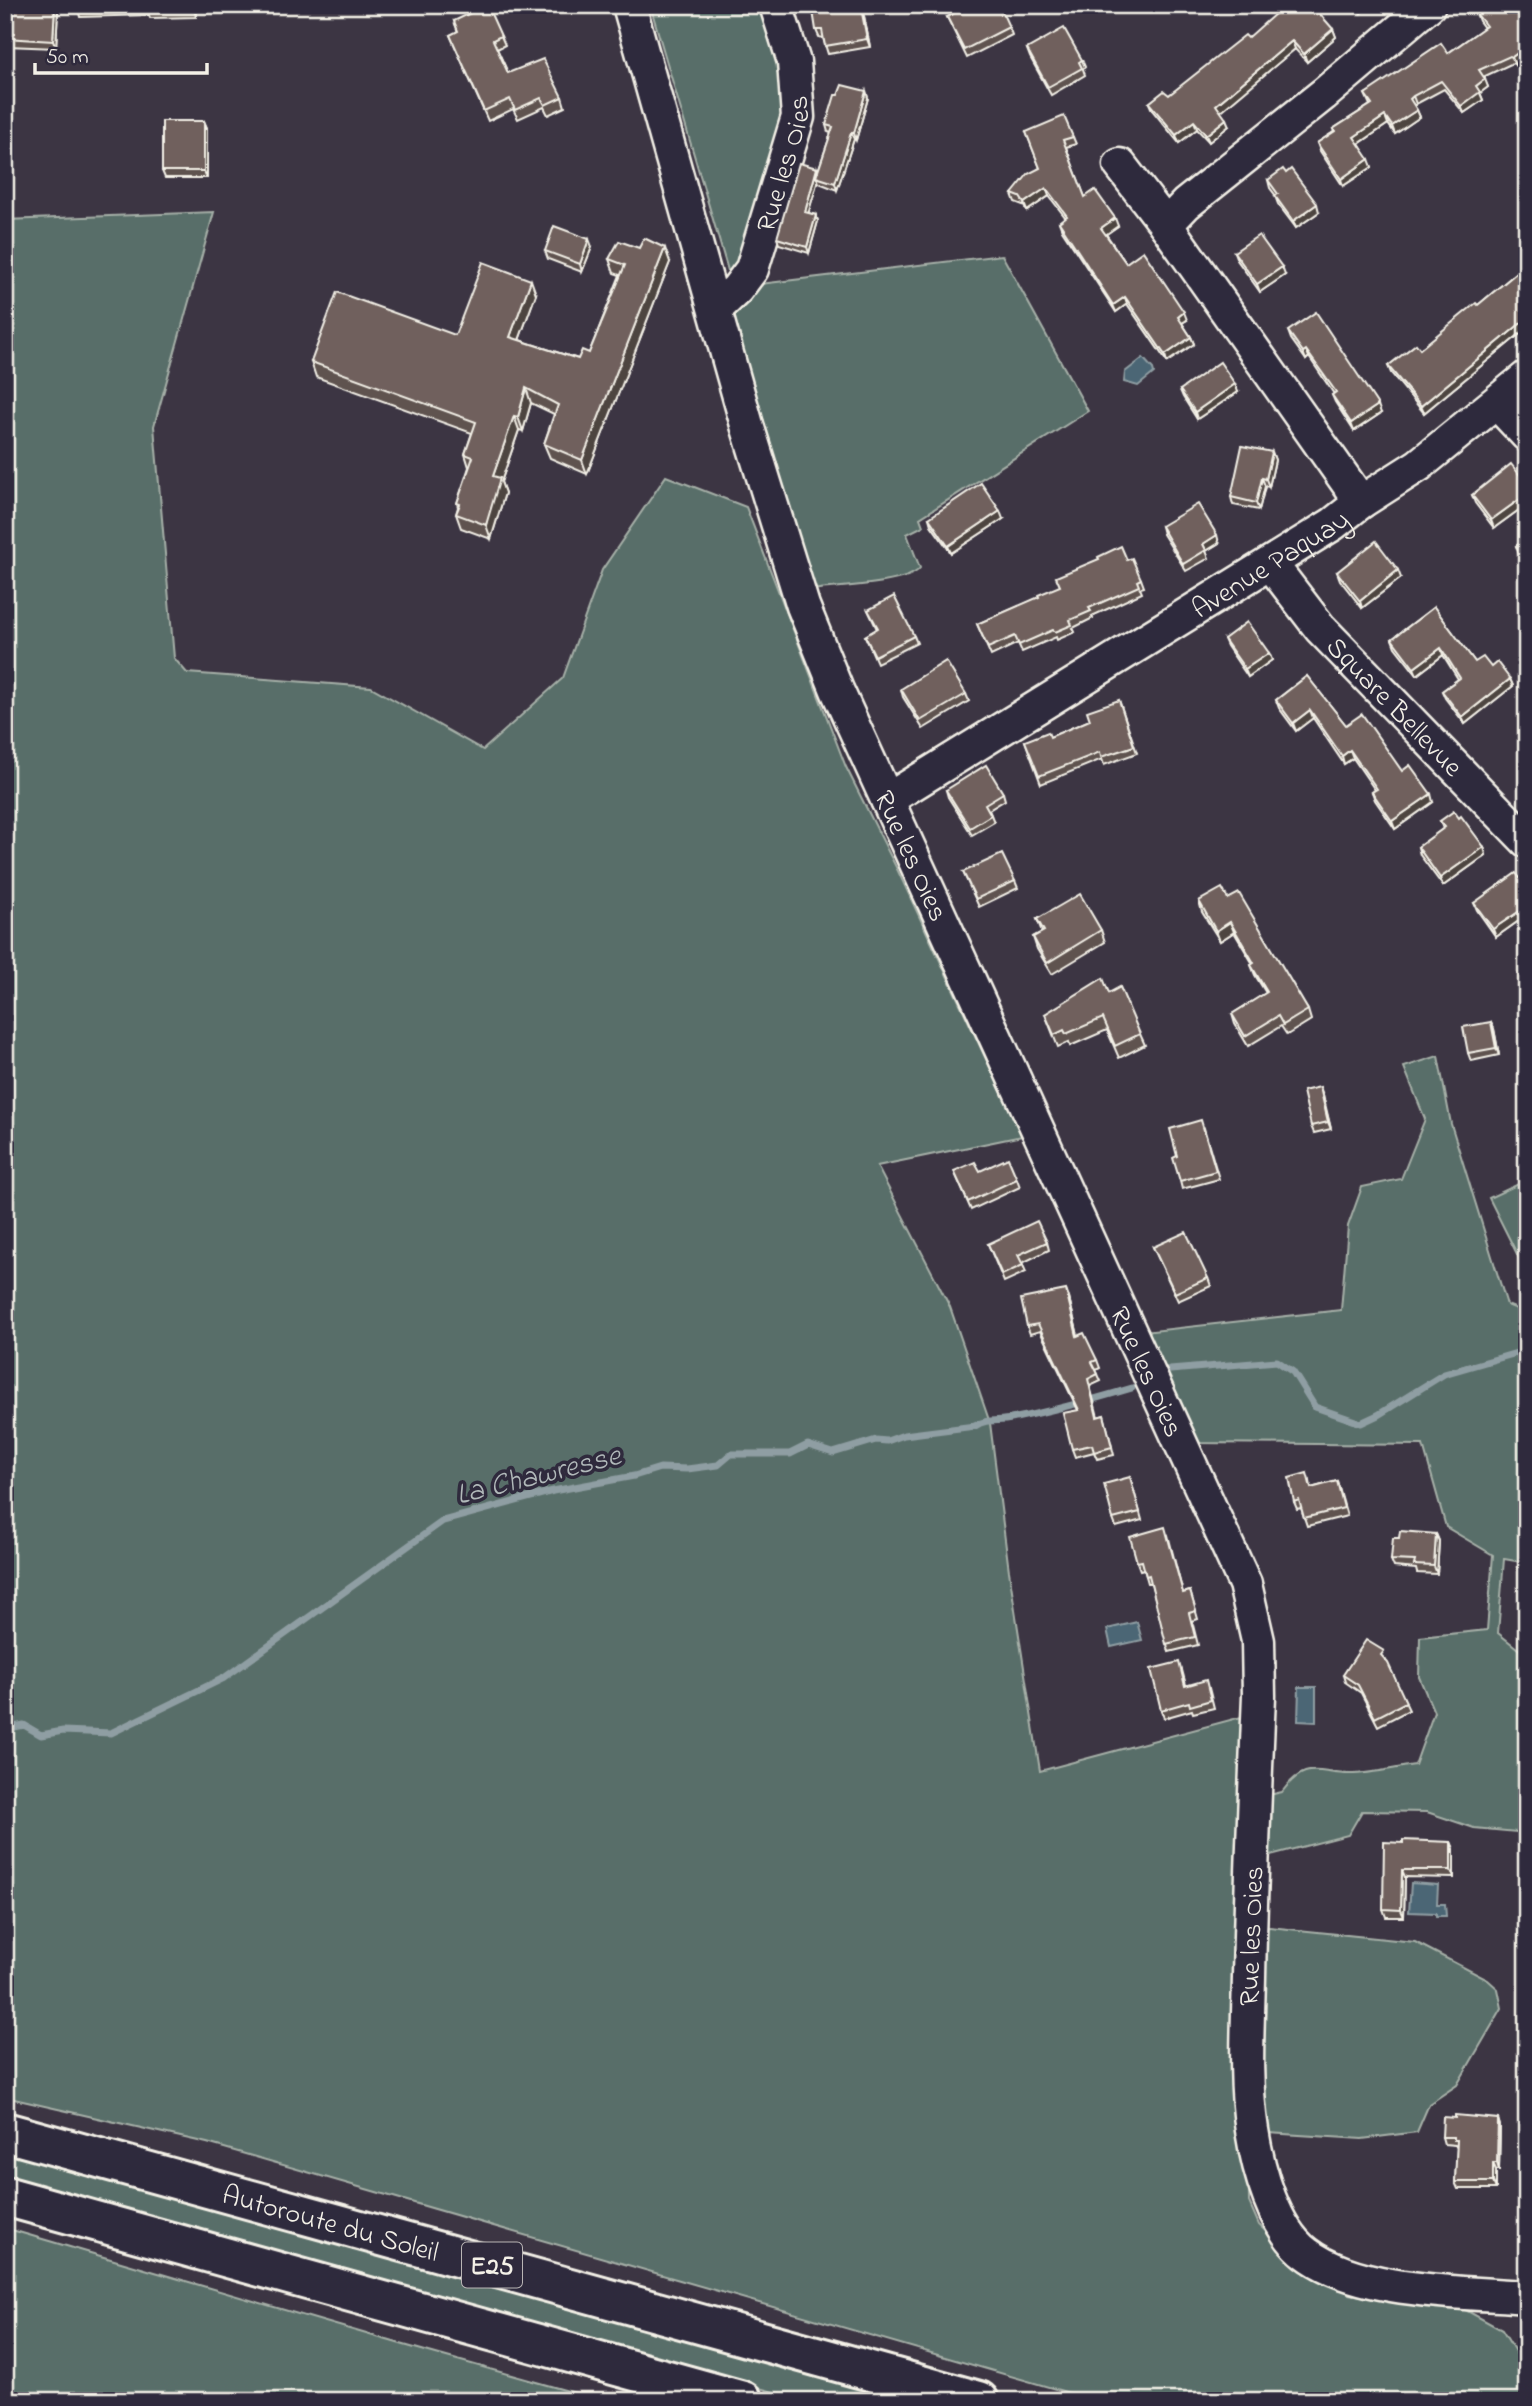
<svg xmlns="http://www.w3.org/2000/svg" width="1532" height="2406" font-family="'Indie Flower',sans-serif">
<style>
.green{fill:#596e69;stroke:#a6b0a8;stroke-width:2}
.water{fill:#4c6675;stroke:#8f9ea3;stroke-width:2}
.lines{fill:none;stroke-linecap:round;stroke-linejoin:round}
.stream{stroke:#8f9ea3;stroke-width:7}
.minor-casing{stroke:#f4f1e8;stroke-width:37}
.highway-casing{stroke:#f4f1e8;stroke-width:44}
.minor{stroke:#2f2a3d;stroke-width:32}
.highway{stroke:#2f2a3d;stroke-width:38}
.wall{fill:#5f5350;stroke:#f4f1e8;stroke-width:2}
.shaded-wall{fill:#4e4441;stroke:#f4f1e8;stroke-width:2}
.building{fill:#6f615d;stroke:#f4f1e8;stroke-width:2}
.labels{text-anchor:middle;stroke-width:7;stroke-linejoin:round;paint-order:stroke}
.shield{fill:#2f2a3d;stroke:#b9b5b5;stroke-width:2}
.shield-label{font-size:26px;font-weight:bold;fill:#f4f1e8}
.street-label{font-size:28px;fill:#f4f1e8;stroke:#2f2a3d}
.water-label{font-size:30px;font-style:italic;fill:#b1b9ba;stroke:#2f2a3d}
</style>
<rect width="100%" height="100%" fill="#3c3543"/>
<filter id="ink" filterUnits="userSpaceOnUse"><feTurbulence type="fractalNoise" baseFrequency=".0143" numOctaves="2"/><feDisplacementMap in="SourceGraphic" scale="14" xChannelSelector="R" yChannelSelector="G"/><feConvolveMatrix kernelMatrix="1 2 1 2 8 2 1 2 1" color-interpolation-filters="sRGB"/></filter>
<g filter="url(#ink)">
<!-- green -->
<g class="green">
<path d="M650 5H746L768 19 789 105 743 271 729 274Z"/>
<path d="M214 212 154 426 174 658 187 673 371 687 483 750 563 678 602 570 666 476 746 507 846 767 898 871 1022 1136 877 1166 950 1307 990 1423 1009 1571 1040 1771 1245 1716 1249 2202 1259 2225 1298 2262 1350 2294 1410 2304 1462 2308 1502 2330 1522 2363 1527 2382 1524 2401H1097L207 2143 5 2097V220Z"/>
<path d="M1002 255 1088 411 920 518 923 526 907 534 920 568C908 585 832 587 810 590L726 303 760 284Z"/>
<path d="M1438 1056 1451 1124 1507 1305 1527 1313V1556L1521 1562 1504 1559 1498 1633 1527 1656V1833L1474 1828 1427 1812 1362 1811 1348 1835 1263 1857 1264 1796 1282 1792C1306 1759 1318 1774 1350 1774 1371 1774 1394 1768 1415 1765L1434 1712 1419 1677 1420 1637 1487 1630 1493 1555 1446 1527 1423 1445 1194 1443 1143 1332 1341 1310 1348 1226 1362 1187 1401 1179 1425 1119 1404 1067Z"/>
<path d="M1527 1180V1274L1489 1198Z"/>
<path d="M1259 1926 1415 1942 1488 1980 1498 1989 1502 2008 1457 2085 1429 2104 1417 2132 1362 2139 1268 2133 1258 2031Z"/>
<path d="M5 2146 930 2401H806L5 2179Z"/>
<path d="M5 2228 404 2345 604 2401H5Z"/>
</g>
<!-- water -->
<g class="water">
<path d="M1143 358 1153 369 1154 373 1138 386 1124 382 1125 372Z"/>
<path d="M1137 1622 1142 1640 1111 1647 1107 1629Z"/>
<path d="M1299 1687H1316V1722L1298 1721Z"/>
<path d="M1411 1883 1438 1885 1437 1904H1445L1446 1916H1436V1913L1409 1912Z"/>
</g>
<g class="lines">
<!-- stream -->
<g class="stream">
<path d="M1170 1370 1277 1361 1293 1372 1315 1407 1361 1423 1378 1415 1444 1374 1527 1350"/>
<path d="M5 1729 24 1725 41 1735 63 1731 111 1733 224 1678 443 1521 553 1491 634 1476 660 1468 687 1469 718 1465 731 1454H790L808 1445 833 1453 876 1440 887 1441 904 1435 975 1426C987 1418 998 1422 1011 1419 1052 1411 1092 1400 1132 1388"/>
</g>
<!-- minor casing -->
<g class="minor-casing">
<g id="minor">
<path id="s1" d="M629 5 747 425 803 606 837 690 1245 1584 1258 1641 1259 1696C1255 1789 1251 1883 1249 1977 1248 2027 1244 2080 1252 2130 1258 2169 1274 2229 1306 2253 1358 2293 1462 2292 1527 2297"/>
<path d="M1120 165 1166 225 1361 502"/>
<path d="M1166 225 1186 204 1324 94 1429 5"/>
<path id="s2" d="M716 309 737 289 752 269 798 117 794 62 776 5"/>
<path d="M1497 403 1527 435"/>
<path id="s3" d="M1271 564 1320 628 1527 841"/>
<path id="s4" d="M887 800 1333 524 1361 502 1419 465 1527 377"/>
</g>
</g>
<!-- highway casing -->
<g class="highway-casing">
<g id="highway">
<path id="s5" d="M5 2132 979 2401"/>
<path d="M5 2196 743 2401"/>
</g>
</g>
<!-- minor -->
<use href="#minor" class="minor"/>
<!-- highway -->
<use href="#highway" class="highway"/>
</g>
<!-- wall -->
<g class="wall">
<path d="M5 5 58 10 56 48 7 46 5 40Z"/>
<path d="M77 5H196V17L150 18 149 15 80 17Z"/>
<path d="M1354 5H1371L1361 13Z"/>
<path d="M1527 5 1515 65 1513 63 1483 77 1488 87 1480 93 1483 100 1464 113 1444 89 1416 104 1414 105 1420 117 1395 134 1388 124 1359 144 1372 167 1343 186 1320 151 1317 143 1334 132 1333 129 1370 105 1365 94 1448 53 1484 28 1479 21 1476 13Z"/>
<path d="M841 6 843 11 864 16 870 47 828 54 823 38 819 37 816 30Z"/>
<path d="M947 17 1009 27 1012 35 967 58Z"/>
<path d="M454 21 501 36 505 45 497 49 508 73 562 97 565 107 548 115 544 107 518 119 513 109 488 121 450 35 458 32Z"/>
<path d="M1333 29 1336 37 1307 62 1295 49 1220 111 1229 126 1209 142 1197 129 1179 143 1152 110 1149 103 1169 95 1248 38Z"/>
<path d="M1027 49 1082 60 1085 67 1083 69 1085 75 1051 95 1030 57Z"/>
<path d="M866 91 868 98 856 140 854 139 837 190 819 183 818 180 808 213 816 215 818 221 809 253 779 244 777 238 818 171 831 133 828 132 826 125 838 95Z"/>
<path d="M204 121 207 128V178H165L162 171Z"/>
<path d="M1026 132 1073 137 1076 144 1066 147 1085 197 1118 226 1106 234 1126 263 1187 320 1182 323 1191 337 1194 344 1167 362 1127 304 1116 312 1062 230 1059 222 1065 217 1049 196 1027 211 1023 205 1015 202 1012 194 1040 168Z"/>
<path d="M1268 180 1319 212 1296 228 1278 204 1275 196H1276L1270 188Z"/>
<path d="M592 247 582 272 548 259 545 251Z"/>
<path d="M1234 252 1285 275 1260 292 1237 260Z"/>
<path d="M609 259 670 262 587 474 550 458 544 444 554 414 531 403 523 431 519 430 501 482 505 493 491 539 461 528 456 514 458 507 457 503 469 467 465 454 472 433 316 377 311 362 455 335 536 294 519 340 578 359 589 353 620 275 614 273Z"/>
<path d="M1527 264V328L1424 413 1391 373 1388 366 1420 349 1478 305Z"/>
<path d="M1288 331 1381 413 1354 431 1335 402 1332 395 1334 394 1309 357 1306 360 1291 339Z"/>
<path d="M1180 390 1238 392 1197 419 1183 397Z"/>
<path d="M1272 452 1275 460 1269 487 1265 486 1259 510 1233 505 1231 497Z"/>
<path d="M1527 484V504L1494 528 1475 503 1472 495Z"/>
<path d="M929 518 1003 519 951 553 931 525Z"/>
<path d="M1161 526 1219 543 1206 551 1209 558 1186 571 1163 534Z"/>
<path d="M1527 538V564L1519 554 1516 546Z"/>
<path d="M1127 560 1141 579 1144 587 1140 588 1142 593 1092 616 1093 618 1073 628 1075 632 1057 640 1056 637 1022 652 1018 643 991 656 977 624Z"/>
<path d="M1337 572 1401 578 1362 608 1340 580Z"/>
<path d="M1434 607 1475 662 1491 667 1510 679 1513 686 1465 724 1445 698 1442 691 1458 679 1443 655 1417 675 1395 647 1392 639Z"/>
<path d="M868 610 914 636 917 643 877 663 865 636 877 629Z"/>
<path d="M1224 639 1269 653 1272 660 1248 677 1227 646Z"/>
<path d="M1307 676 1346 725 1402 771 1433 802 1395 829 1375 800 1372 792 1375 790 1353 758 1344 764 1313 718 1296 731 1279 708 1276 700Z"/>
<path d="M901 689 966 694 969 701 923 729 903 697Z"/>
<path d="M1119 700 1137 753 1104 765 1102 759 1041 784 1025 741 1050 737 1090 720Z"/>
<path d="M946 790 1003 793 1005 800 989 810 994 822 972 835 948 797Z"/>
<path d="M1459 818 1484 847 1486 855 1443 886 1420 855 1418 847 1443 829 1440 821Z"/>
<path d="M963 872 1015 881 1018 888 979 907Z"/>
<path d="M1527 888V915L1496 937 1477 910 1474 903Z"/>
<path d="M1228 899 1308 1010 1311 1020 1287 1035 1281 1026 1248 1046 1235 1024 1232 1014 1266 993 1255 975 1251 965 1253 964 1234 932 1220 941 1202 912 1199 901Z"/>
<path d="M1037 919 1101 930 1105 942 1052 974 1037 949 1033 937 1042 932Z"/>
<path d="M1109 993 1140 1034 1145 1045 1119 1058 1107 1030 1070 1046 1069 1042 1058 1047 1045 1014Z"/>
<path d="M1491 1022 1494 1029 1499 1055 1471 1061 1468 1053Z"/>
<path d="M1320 1087 1331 1129 1314 1133 1311 1126Z"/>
<path d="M1204 1128 1219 1179 1182 1189 1180 1181 1177 1156Z"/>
<path d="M954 1171H980L1017 1179 1020 1187 971 1210Z"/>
<path d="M1047 1242 1049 1250 1022 1263 1026 1272 1004 1282 988 1244Z"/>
<path d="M1153 1247 1208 1278 1211 1286 1178 1301Z"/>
<path d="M1069 1298 1078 1336 1097 1360 1100 1368 1096 1370 1101 1381 1090 1386 1098 1417 1104 1415 1114 1455 1097 1459 1094 1452 1075 1457 1072 1449 1078 1410 1040 1331 1030 1334 1027 1326Z"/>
<path d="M1130 1477 1142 1520 1116 1527 1113 1519Z"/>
<path d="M1310 1481 1311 1488 1337 1481 1347 1516 1307 1526 1301 1508 1297 1509 1294 1502Z"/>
<path d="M1436 1534 1439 1541 1437 1574 1417 1573 1416 1569 1394 1567 1391 1560Z"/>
<path d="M1168 1535 1183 1593 1190 1591 1198 1619 1192 1621 1198 1645 1169 1652 1151 1583H1148L1144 1569 1140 1570 1137 1562Z"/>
<path d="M1386 1659 1385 1660 1409 1710 1378 1726 1361 1693 1345 1682 1343 1675Z"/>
<path d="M1182 1670 1186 1685 1209 1688 1214 1708 1193 1713 1192 1710 1164 1718 1161 1710Z"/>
<path d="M1451 1842 1454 1849V1878L1405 1877 1404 1917H1386L1383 1909 1403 1843Z"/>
<path d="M1498 2119 1500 2126 1499 2170H1496V2189H1458L1455 2182 1457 2148 1455 2145 1444 2144 1442 2137Z"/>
</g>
<!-- shaded-wall -->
<g class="shaded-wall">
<path d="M55 5H56L58 10 56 48 53 41Z"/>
<path d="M194 5H196V17L194 9Z"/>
<path d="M1359 5H1371L1361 13Z"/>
<path d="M861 8 864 16 870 47 867 39Z"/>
<path d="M1333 29 1336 37 1307 62 1304 54Z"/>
<path d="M1292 41 1295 49 1219 113 1216 105Z"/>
<path d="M1527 46V55L1515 65 1512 57Z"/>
<path d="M1485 79 1488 87 1480 93 1483 100 1464 113 1461 106 1476 86Z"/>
<path d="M866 91 868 98 856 140 854 133Z"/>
<path d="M1413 96 1416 104 1413 107 1410 99Z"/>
<path d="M1417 110 1420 117 1395 134 1392 126Z"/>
<path d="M1385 116 1388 124 1357 145 1354 137Z"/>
<path d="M1226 119 1229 126 1209 142 1206 135Z"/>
<path d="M204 121 207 128V178L204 171Z"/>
<path d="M1194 121 1197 129 1179 143 1176 135Z"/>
<path d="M851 133 854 139 837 190 835 183Z"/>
<path d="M1369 159 1372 167 1343 186 1341 179Z"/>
<path d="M817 168 819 174 816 177 818 180 807 218 805 212Z"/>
<path d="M1046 188 1049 196 1027 211 1024 203Z"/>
<path d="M1317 204 1319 212 1296 228 1293 221Z"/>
<path d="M816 215 818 221 809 253 807 247Z"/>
<path d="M1115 218 1118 226 1104 236 1101 228Z"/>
<path d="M589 239 592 247 582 272 580 264Z"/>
<path d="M665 248 670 262 587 474 582 460Z"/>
<path d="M1282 267 1285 275 1260 292 1257 284Z"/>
<path d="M531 280 536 294 515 351 510 337Z"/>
<path d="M1125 297 1127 304 1116 312 1113 305Z"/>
<path d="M1184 312 1187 320 1180 324 1178 317Z"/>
<path d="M1527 318V328L1424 413 1421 406Z"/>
<path d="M1191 337 1194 344 1167 362 1165 355Z"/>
<path d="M1306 350 1309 357 1306 360 1303 352Z"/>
<path d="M1235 384 1238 392 1197 419 1195 412Z"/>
<path d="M526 388 531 403 523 431 518 417Z"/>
<path d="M1378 405 1381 413 1354 431 1351 423Z"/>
<path d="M514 416 519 430 501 482 505 493 491 539 486 525 493 476Z"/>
<path d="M1272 452 1275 460 1269 487 1266 479Z"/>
<path d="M1262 478 1265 486 1259 510 1256 503Z"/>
<path d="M1527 494V504L1494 528 1491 520Z"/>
<path d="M1000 511 1003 519 951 553 948 546Z"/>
<path d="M1217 535 1219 543 1206 551 1203 544Z"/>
<path d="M1398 570 1401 578 1362 608 1360 601Z"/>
<path d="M1441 648 1443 655 1417 675 1414 668Z"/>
<path d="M1269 653 1272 660 1248 677 1245 669Z"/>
<path d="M1510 679 1513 686 1465 724 1462 717Z"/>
<path d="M1310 710 1313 718 1296 731 1293 723Z"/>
<path d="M1350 750 1353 758 1344 764 1342 756Z"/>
<path d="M1431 794 1433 802 1395 829 1392 821Z"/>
<path d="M1484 847 1486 855 1443 886 1440 878Z"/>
<path d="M1527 906V915L1496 937 1493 929Z"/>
<path d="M1230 922 1234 932 1220 941 1216 931Z"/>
<path d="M1491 1022 1494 1029 1499 1055 1496 1048Z"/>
<path d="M1320 1087 1323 1095 1331 1129 1328 1122Z"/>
<path d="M1066 1290 1069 1298 1080 1344 1077 1336Z"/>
<path d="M1436 1534 1439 1541 1437 1574 1434 1566Z"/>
<path d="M1451 1842 1454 1849V1878L1451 1870Z"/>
<path d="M1402 1870 1405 1877 1404 1917 1401 1910Z"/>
<path d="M1498 2119 1500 2126 1499 2170 1497 2163Z"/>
<path d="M1493 2163 1496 2170V2189L1493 2182Z"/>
</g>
<!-- building -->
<g class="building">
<path d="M5 5H55L53 41 5 38Z"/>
<path d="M77 5H194V9L148 11V7L77 9Z"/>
<path d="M487 5 501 36 493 40 508 73 543 59 562 97 545 105 541 98 515 110 510 99 484 111 450 35 458 31 454 21Z"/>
<path d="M969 5H999L1009 27 964 50 947 17Z"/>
<path d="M1285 5H1312L1333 29 1304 54 1292 41 1216 105 1226 119 1206 135 1194 121 1176 135 1149 103 1164 91 1169 95 1245 35 1248 38Z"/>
<path d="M1486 5H1527V46L1512 57 1510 56 1479 70 1485 79 1476 86 1480 92 1461 106 1441 81 1413 96 1410 99 1417 110 1392 126 1385 116 1354 137 1369 159 1341 179 1317 143 1335 131 1333 129 1372 104 1365 94 1441 43 1448 53 1486 26 1476 13Z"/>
<path d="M841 6 842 11 861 8 867 39 825 46 822 30H816L813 11Z"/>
<path d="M1064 28 1082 60 1079 62 1082 68 1048 87 1027 49Z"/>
<path d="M842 85 866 91 854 133H851L835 183 816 177 833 127 826 125 835 95H838Z"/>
<path d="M1064 116 1073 137 1063 140 1085 197 1095 190 1115 218 1101 228 1126 263 1143 251 1184 312 1178 317 1191 337 1165 355 1125 297 1113 305 1059 222 1067 216 1046 188 1024 203 1020 197 1012 194 1028 174 1040 168 1026 132Z"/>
<rect x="162" y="121" width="42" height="50"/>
<path d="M799 163 817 168 805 212 816 215 807 247 777 238Z"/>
<path d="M1283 169 1286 173 1291 169 1317 204 1293 221 1275 196 1278 194 1268 180Z"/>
<path d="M554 226 589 239 580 264 545 251Z"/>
<path d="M1259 235 1282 267 1257 284 1234 252Z"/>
<path d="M644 238 665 248 582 460 544 444 558 405 526 388 518 417 514 416 493 476 500 478 486 525 456 514 460 504 457 503 473 457 465 454 476 422 311 362 337 292 455 335 483 262 531 280 510 337 578 359 582 350 589 353 625 265 609 259 619 241 639 248Z"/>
<path d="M1527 264V318L1421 406 1388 366 1416 344 1420 349 1476 303 1478 305Z"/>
<path d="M1316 312 1378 405 1351 423 1332 395 1336 392 1306 350 1303 352 1288 331Z"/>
<path d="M1220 362 1235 384 1195 412 1180 390Z"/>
<path d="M1242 446 1272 452 1266 479 1262 478 1256 503 1231 497Z"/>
<path d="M1511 464 1527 484V494L1491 520 1472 495Z"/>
<path d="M981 483 1000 511 948 546 929 518Z"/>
<path d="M1198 504 1217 535 1203 544 1206 550 1183 564 1161 526Z"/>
<path d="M1527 538V560L1516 546Z"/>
<path d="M1376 541 1398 570 1360 601 1337 572Z"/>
<path d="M1121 546 1127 560 1132 558 1141 579 1137 581 1139 586 1089 608 1091 611 1070 620 1072 625 1055 632 1053 630 1019 645 1015 636 988 648 977 624 1039 597 1038 595 1060 586 1056 577 1099 559 1098 557Z"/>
<path d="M894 596 914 636 875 656 865 636 878 628 868 610Z"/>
<path d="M1434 607 1475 662 1483 657 1491 667 1497 662 1510 679 1462 717 1442 691 1460 678 1441 648 1414 668 1392 639Z"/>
<path d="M1247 622 1269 653 1245 669 1224 639Z"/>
<path d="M946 661 966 694 920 721 901 689Z"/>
<path d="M1307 676 1346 725 1362 714 1402 771 1410 765 1431 794 1392 821 1372 792 1377 789 1350 750 1342 756 1310 710 1293 723 1276 700Z"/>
<path d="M1119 700 1134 746 1101 757 1100 752 1039 776 1025 741 1048 732 1050 737 1090 720 1087 711Z"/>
<path d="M986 765 1003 793 985 804 991 815 970 828 946 790Z"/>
<path d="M1454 811 1459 818 1461 816 1484 847 1440 878 1418 847 1445 827 1440 821Z"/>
<path d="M1002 854 1015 881 976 899 963 872Z"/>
<path d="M1516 873 1527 888V906L1493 929 1474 903Z"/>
<path d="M1222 888 1228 899 1239 893 1308 1010 1283 1025 1278 1016 1245 1036 1232 1014 1267 992 1251 965 1254 963 1230 922 1216 931 1199 901Z"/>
<path d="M1080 894 1101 930 1047 963 1033 937 1044 931 1037 919Z"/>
<path d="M1103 978 1109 993 1120 987 1140 1034 1115 1046 1103 1018 1066 1034 1064 1030 1054 1035 1045 1014Z"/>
<path d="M1491 1022 1496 1048 1468 1053 1463 1027Z"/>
<path d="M1320 1087 1328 1122 1311 1126 1303 1091Z"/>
<path d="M1201 1120 1216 1171 1180 1181 1173 1158 1177 1156 1170 1129Z"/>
<path d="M1008 1158 1017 1179 968 1202 954 1171 975 1162 980 1171Z"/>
<path d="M1037 1221 1047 1242 1018 1255 1023 1265 1002 1275 988 1244Z"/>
<path d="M1186 1232 1208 1278 1175 1293 1153 1247Z"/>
<path d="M1066 1290 1077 1336 1084 1333 1097 1360 1092 1362 1098 1374 1088 1379 1097 1417 1104 1415 1112 1447 1094 1452 1092 1445 1072 1449 1063 1413 1079 1410 1038 1324 1027 1326 1021 1299Z"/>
<path d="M1307 1473 1311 1488 1337 1481 1344 1508 1304 1518 1299 1500 1294 1502 1289 1478Z"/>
<path d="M1130 1477 1140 1512 1113 1519 1104 1484Z"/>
<path d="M1165 1527 1183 1593 1190 1591 1196 1611 1189 1613 1195 1637 1166 1644 1149 1575 1146 1576 1142 1561 1137 1562 1130 1537Z"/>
<path d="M1400 1531 1436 1534 1434 1566 1414 1565 1415 1561 1391 1560 1393 1538H1399Z"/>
<path d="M1366 1640 1384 1651 1381 1655 1388 1663 1406 1702 1375 1718 1358 1685 1343 1675Z"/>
<path d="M1179 1662 1185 1686 1206 1680 1211 1700 1190 1706 1189 1702 1161 1710 1151 1669Z"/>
<path d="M1403 1840 1451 1842V1870H1402L1401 1910 1383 1909 1384 1842 1403 1843Z"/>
<path d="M1455 2115 1498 2119 1497 2163H1493V2182H1455L1457 2140H1454V2137H1442L1443 2117 1455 2118Z"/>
</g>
</g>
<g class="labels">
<!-- shield labels -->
<rect class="shield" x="462" y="2242.5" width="60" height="45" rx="5"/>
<g class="shield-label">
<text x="492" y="2274">E25</text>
</g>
<!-- street labels -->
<g class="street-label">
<text dy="10" stroke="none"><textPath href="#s2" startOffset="164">Rue les Oies</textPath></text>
<text dy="10" stroke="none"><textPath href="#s4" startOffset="450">Avenue Paquay</textPath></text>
<text dy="10" stroke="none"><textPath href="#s3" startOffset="189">Square Bellevue</textPath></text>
<text dy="10" stroke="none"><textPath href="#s1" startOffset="898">Rue les Oies</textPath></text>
<text dy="10" stroke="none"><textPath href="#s1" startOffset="1465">Rue les Oies</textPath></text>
<text transform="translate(1250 1936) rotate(-88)" y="10">Rue les Oies</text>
<text dy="10" stroke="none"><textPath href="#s5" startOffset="338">Autoroute du Soleil</textPath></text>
</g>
<!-- water labels -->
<g class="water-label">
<text transform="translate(538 1474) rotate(-14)" y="10">La Chawresse</text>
</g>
</g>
<!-- margin -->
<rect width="1532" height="2406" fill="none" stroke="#2f2a3d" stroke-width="28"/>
<rect x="14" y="14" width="1504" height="2378" fill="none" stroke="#f4f1e8" stroke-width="2.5" filter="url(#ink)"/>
<!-- scale -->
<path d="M35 63v10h172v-10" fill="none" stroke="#f4f1e8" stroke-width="3.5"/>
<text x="46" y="63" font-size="21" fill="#f4f1e8" stroke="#2f2a3d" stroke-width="5" paint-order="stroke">50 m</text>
</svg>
